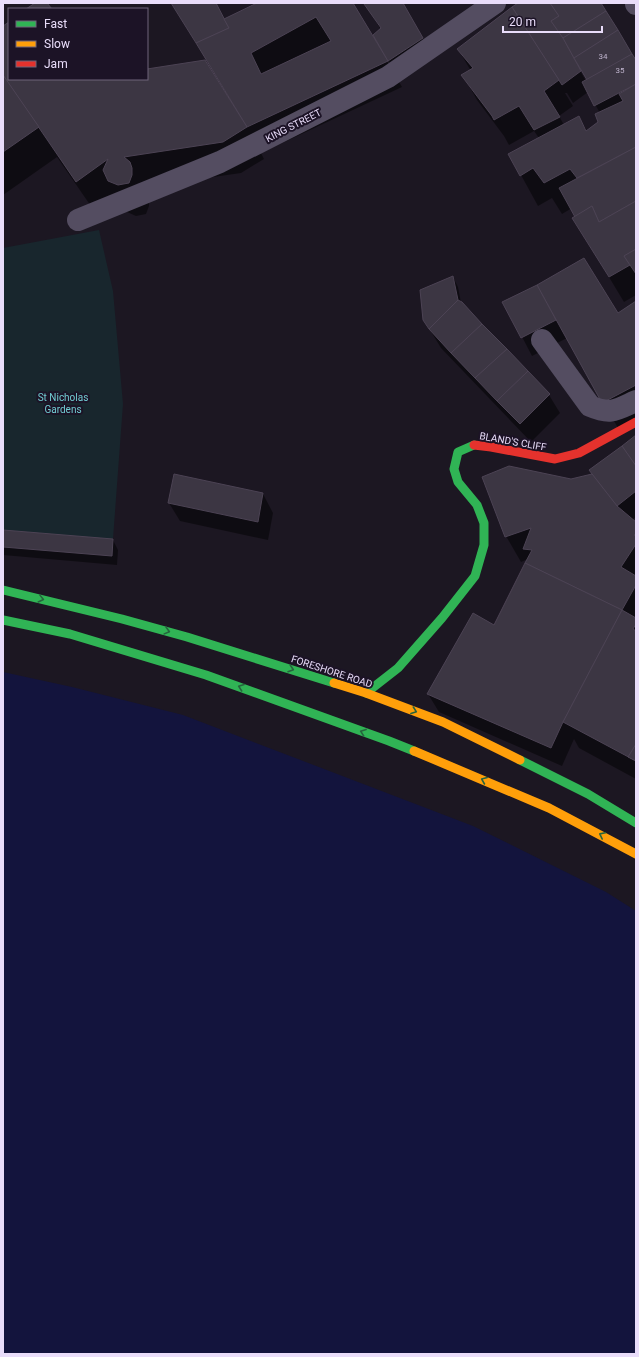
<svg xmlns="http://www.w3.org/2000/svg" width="639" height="1357" font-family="Roboto,sans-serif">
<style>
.green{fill:#18262d}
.water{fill:#13143d}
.shadow{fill:#0007;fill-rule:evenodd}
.building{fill:#3c3643;stroke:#4c4354;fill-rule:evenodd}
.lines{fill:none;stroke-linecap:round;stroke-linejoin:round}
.street{stroke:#544d61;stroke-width:22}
.fast{stroke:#30b455;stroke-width:9}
.slow{stroke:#ff9f0a;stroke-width:9}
.jam{stroke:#e5322d;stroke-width:9}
.oneway{stroke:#26643e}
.labels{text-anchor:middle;stroke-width:4;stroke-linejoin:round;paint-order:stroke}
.number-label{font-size:8px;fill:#beb3cc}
.street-label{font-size:10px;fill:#e9ddfa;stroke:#1c1326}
.park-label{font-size:10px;fill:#71ccd2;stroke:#1c1326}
</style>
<rect width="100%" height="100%" fill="#1c1722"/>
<!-- green -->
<path class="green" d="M99 230 113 291 123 404 113 539 3 530V248Z"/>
<!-- water -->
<path class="water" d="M3 672 72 687 183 715 473 826 606 892 636 911V1354H3Z"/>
<!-- shadow -->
<g class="shadow">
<path d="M171 3H215L225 20 259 3H351L390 66 391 65 374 35 381 30 366 4 402 3 433 57 398 80 402 87 261 153 264 159 241 173 144 187 149 200V206L146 214 136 216 127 212H95L57 157 3 195V27L9 23V79H147V70L217 80 218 79Z"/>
<path d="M519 3H600L636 62V295L624 302 589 244 572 208 562 214 552 198 538 206 521 175 539 138 534 131 509 145 504 136 477 100 463 75 471 71 458 49ZM573 56 588 80 586 81 572 57ZM588 92 600 113V123L587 131 579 117 564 125 559 116 573 106 565 93H567L573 103Z"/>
<path d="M453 277 458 287 461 303 549 395 560 413 531 442 441 348 424 320Z"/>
<path d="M537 286 617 315 636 302V419L618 428 567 338 532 356 504 302Z"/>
<path d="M636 436V517L632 520 636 524V779L579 748 574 739 562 766 439 712 428 694 495 627 528 559 521 562 506 536 571 480 593 475Z"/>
<path d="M174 475 263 494 273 513 268 540 180 521 169 503Z"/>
<path d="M3 531 113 540 118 550 117 565 3 555Z"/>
</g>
<!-- building -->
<g class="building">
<path d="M35 3H47L52 9H26Z"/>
<path d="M171 3H216L229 28 196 43Z"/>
<path d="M257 3H353L388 61 247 127 196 43 229 28 224 19ZM316 17 331 41 261 74 251 53Z"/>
<path d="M365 3H403L423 38 388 61 373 35 381 28 364 4Z"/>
<path d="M518 3H550L559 16 551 21 563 38 581 71 562 85 512 7Z"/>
<path d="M550 3H601L606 11 563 38 551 21 559 16Z"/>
<path d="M512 7 559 80 544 91 560 117 534 130 519 106 494 120 492 116 461 75 473 68 457 49Z"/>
<path d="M606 11 618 30 574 58 563 38Z"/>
<path d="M9 22V79H147V69L205 60 247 127 223 142 124 157 130 162 132 168V175L129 183 118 185 108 181 103 170 108 159 76 182 3 75V26Z"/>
<path d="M618 30 632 54 587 80 574 58Z"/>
<path d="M632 54 636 60V84L594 106 582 82Z"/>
<path d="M3 75 39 127 3 152Z"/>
<path d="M636 84V147L577 178 570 169 544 183 533 168 520 176 508 154 579 116 586 131 598 122 595 114 623 101 619 94Z"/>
<path d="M636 147V201L599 222 592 206 575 217 559 188Z"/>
<path d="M636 201V249L624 256 630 265 609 277 572 218 592 206 599 222Z"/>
<path d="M636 249V274L624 256Z"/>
<path d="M584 258 618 313 636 301V385L602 403 537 285Z"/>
<path d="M453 276 458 300 429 329 423 320 420 290Z"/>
<path d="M537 285 556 320 521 338 502 302Z"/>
<path d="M458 300 462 302 482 324 451 353 429 329Z"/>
<path d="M482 324 507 349 475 378 451 353Z"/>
<path d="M507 349 528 371 497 401 475 378Z"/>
<path d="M528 371 550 394 520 424 497 401Z"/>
<path d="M636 435V466L622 446Z"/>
<path d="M622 446 636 466V491L617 506 589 470Z"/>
<path d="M509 466 571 479 592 474 617 506 636 522V534L634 535 636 536V544L621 567 636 576V585L622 610 525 563 532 550 523 549 531 528 505 537 482 477Z"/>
<path d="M174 474 263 493 258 522 168 503Z"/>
<path d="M3 530 113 539 112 556 3 547Z"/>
<path d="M525 563 622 610 563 722 551 748 427 694 473 613 494 625Z"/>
<path d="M622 610 636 618V624L633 629 636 631V761L563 722Z"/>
<path d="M636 744V761L628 757Z"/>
</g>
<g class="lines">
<!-- street -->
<g class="street">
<path d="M636 3V4"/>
<path d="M78 220 220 162 388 77 495 3"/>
<path d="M542 340 590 406C611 415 616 410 636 401"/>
</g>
<!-- fast -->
<g class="fast">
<path d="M3 590 122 619 187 637 334 683"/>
<path d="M3 620 70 634 206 675 389 741 414 751"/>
<path d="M366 693 398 668 442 618 475 576 484 545V523L477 505 458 482 454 469 458 452 474 445"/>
<path d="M520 760 588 794 636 823"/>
</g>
<!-- slow -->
<g class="slow">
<path d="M334 683 366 693 443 722 520 760"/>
<path d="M414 751 549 808 636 854"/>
</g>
<!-- jam -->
<path class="jam" d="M474 445 491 447 555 459 579 453 636 422"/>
</g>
<!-- one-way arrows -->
<defs><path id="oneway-chevron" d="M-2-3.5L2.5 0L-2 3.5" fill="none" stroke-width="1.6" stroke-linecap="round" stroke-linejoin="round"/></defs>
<g class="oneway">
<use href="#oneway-chevron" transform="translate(41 599) rotate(14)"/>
<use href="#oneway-chevron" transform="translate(167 631) rotate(15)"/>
<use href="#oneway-chevron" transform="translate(291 669) rotate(18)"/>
<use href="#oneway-chevron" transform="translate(241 687) rotate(-160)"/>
<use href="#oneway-chevron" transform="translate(414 711) rotate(20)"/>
<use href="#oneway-chevron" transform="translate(363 732) rotate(-160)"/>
<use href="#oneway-chevron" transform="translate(484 780) rotate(-157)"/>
<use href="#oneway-chevron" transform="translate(602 835) rotate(-153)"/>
</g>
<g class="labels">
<!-- number labels -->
<g class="number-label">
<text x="603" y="59">34</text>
<text x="620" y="73">35</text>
</g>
<!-- street labels -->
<g class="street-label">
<text transform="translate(293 125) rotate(-27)" y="4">KING STREET</text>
<text transform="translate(513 441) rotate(10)" y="4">BLAND'S CLIFF</text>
<text transform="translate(332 671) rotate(18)" y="4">FORESHORE ROAD</text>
</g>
<!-- park labels -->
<g class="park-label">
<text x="63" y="401">St Nicholas<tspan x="63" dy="12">Gardens</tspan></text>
</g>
</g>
<!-- border -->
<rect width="639" height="1357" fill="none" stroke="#e9ddfa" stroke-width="8"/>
<!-- legend -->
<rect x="8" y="8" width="140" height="72" fill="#1c1326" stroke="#6e647b"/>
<rect x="16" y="21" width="20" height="6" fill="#30b455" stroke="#6e647b"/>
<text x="44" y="28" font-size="12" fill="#e9ddfa">Fast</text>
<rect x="16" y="41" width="20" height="6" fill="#ff9f0a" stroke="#6e647b"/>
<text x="44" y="48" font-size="12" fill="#e9ddfa">Slow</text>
<rect x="16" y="61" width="20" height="6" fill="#e5322d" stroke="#6e647b"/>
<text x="44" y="68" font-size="12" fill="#e9ddfa">Jam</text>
<!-- scale -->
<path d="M503 26v6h99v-6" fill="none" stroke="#e9ddfa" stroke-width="2"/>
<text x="509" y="26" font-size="12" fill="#e9ddfa" stroke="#1c1326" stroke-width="3" paint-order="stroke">20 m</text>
</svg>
